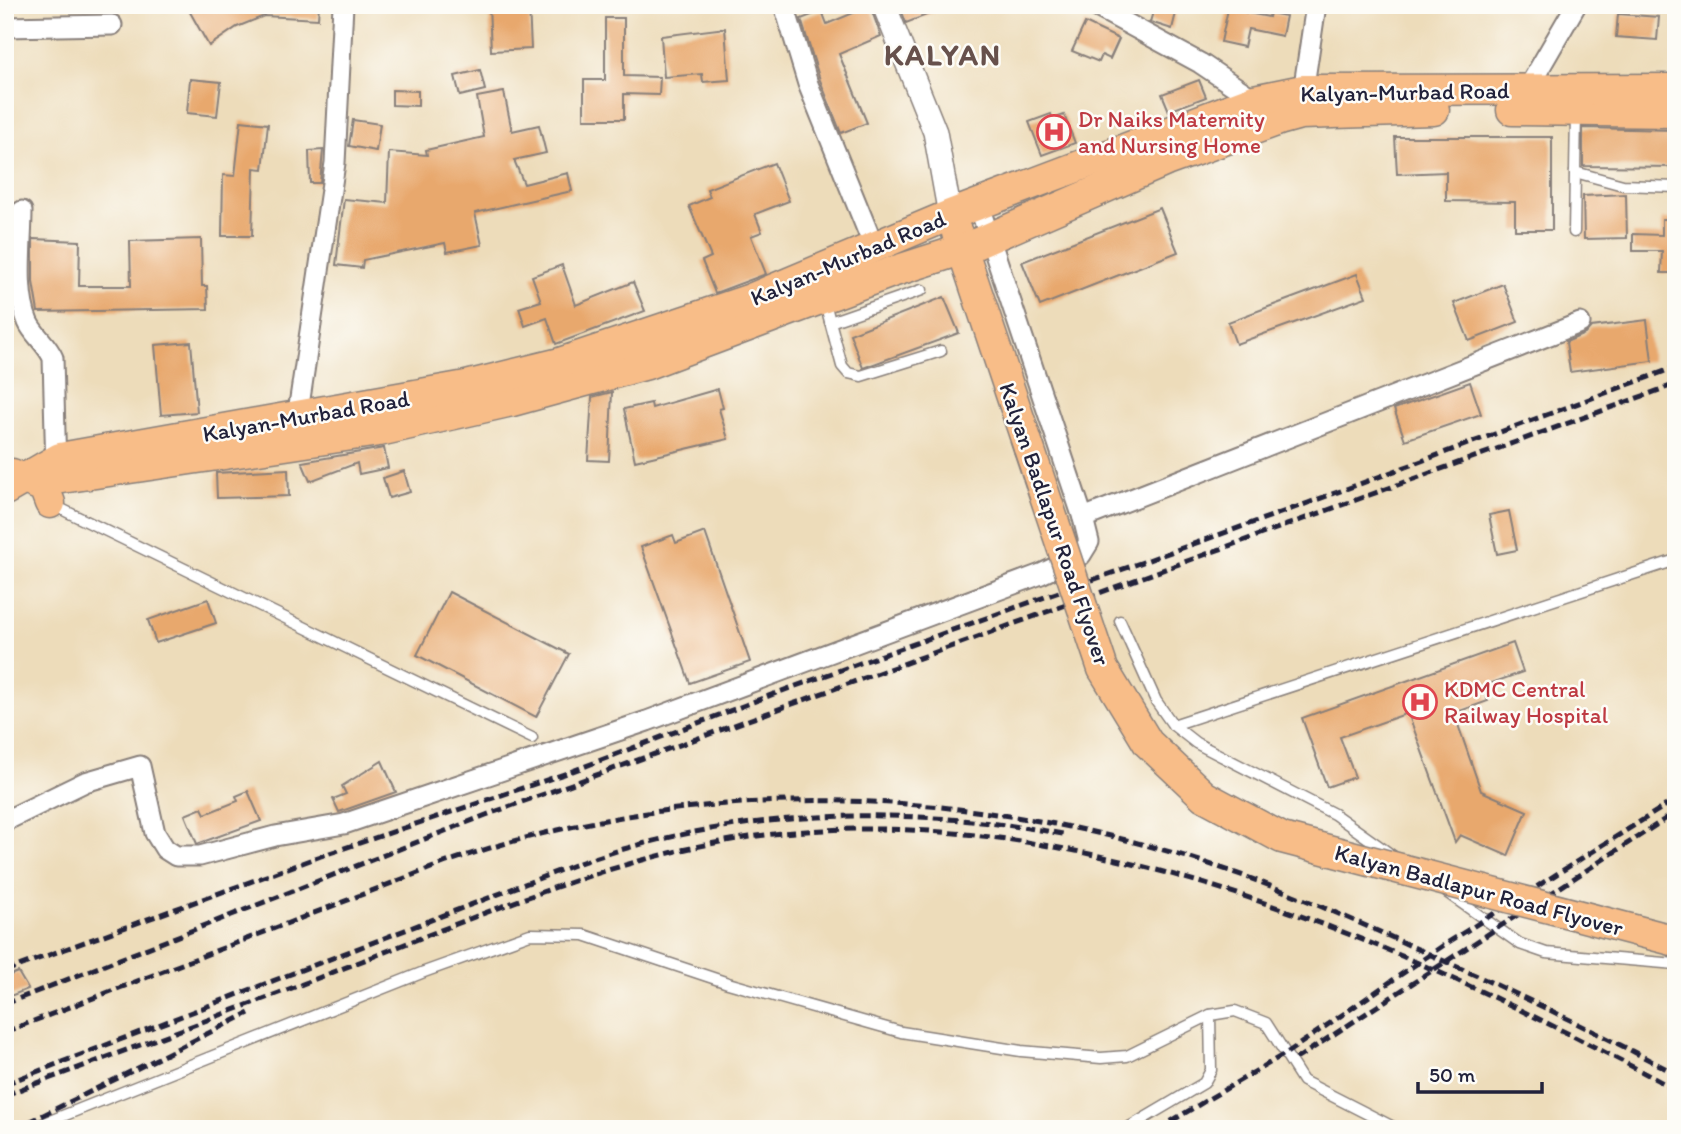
<svg xmlns="http://www.w3.org/2000/svg" width="1681" height="1134" font-family="Itim,sans-serif">
<style>
.building{fill:#e8a86d}
.lines{fill:none;stroke-linecap:round;stroke-linejoin:round}
.service-casing{stroke:#887f7a;stroke-width:13}
.minor-casing{stroke:#887f7a;stroke-width:23}
.tertiary-casing{stroke:#887f7a;stroke-width:26}
.primary-casing{stroke:#887f7a;stroke-width:33}
.service{stroke:#fff;stroke-width:10}
.minor{stroke:#fff;stroke-width:19}
.tertiary{stroke:#fff;stroke-width:23}
.primary{stroke:#f8bd88;stroke-width:30}
.rail{stroke:#22223b;stroke-width:5;stroke-dasharray:10 5;stroke-linecap:butt}
.primary-bridge-casing{stroke:#887f7a;stroke-width:33;stroke-linecap:butt}
.primary-bridge{stroke:#f8bd88;stroke-width:30}
.labels{text-anchor:middle;stroke-width:5;stroke-linejoin:round;paint-order:stroke}
.street-label{font-size:23px;fill:#22223b;stroke:#fdfcf7}
.health-label{font-size:23px;fill:#be3a42;stroke:#fdfcf7;text-anchor:start}
.district-label{font-size:30px;font-weight:bold;letter-spacing:2px;fill:#67514c;stroke:#fdfcf7}
</style>
<rect width="100%" height="100%" fill="#fdfcf7"/>
<filter id="ink" filterUnits="userSpaceOnUse"><feTurbulence type="fractalNoise" baseFrequency=".0143" numOctaves="2"/><feDisplacementMap in="SourceGraphic" scale="14" xChannelSelector="R" yChannelSelector="G"/><feConvolveMatrix kernelMatrix="1 2 1 2 8 2 1 2 1" color-interpolation-filters="sRGB"/></filter>
<filter id="wash" filterUnits="userSpaceOnUse"><feTurbulence type="fractalNoise" baseFrequency=".00686" numOctaves="4" result="noise"/><feDisplacementMap in="SourceGraphic" scale="28" xChannelSelector="R" yChannelSelector="G"/><feGaussianBlur stdDeviation="1.57" result="paint"/><feColorMatrix in="noise" values="0 0 0 0 0 0 0 0 0 0 0 0 0 0 0 0 0 1.4 0 .05"/><feComposite in="paint" operator="in"/></filter>
<g filter="url(#wash)">
<rect width="100%" height="100%" fill="#eddcba"/>
<g id="blocks">
<!-- building -->
<g class="building">
<path d="M186 5H319L318 19 264 16 237 27 209 46Z"/>
<path d="M489 5H529L531 49 491 51Z"/>
<path d="M912 5H950V6L906 23 901 9Z"/>
<path d="M1155 5H1178L1172 29 1150 22Z"/>
<path d="M870 6 881 36 839 54 867 123 841 133 820 80 801 19 822 11 827 24Z"/>
<path d="M1228 9 1269 17 1270 13 1286 16 1282 36 1248 29 1244 47 1221 42Z"/>
<path d="M1618 14 1659 17 1657 40 1616 37Z"/>
<path d="M605 18H624V76L660 77 659 95 624 94V119H584V80H605Z"/>
<path d="M1085 23 1119 39 1110 59 1102 55 1099 62 1072 51Z"/>
<path d="M725 28 729 80 703 82 702 74 664 77 661 36Z"/>
<path d="M480 70 485 90 460 96 455 76Z"/>
<path d="M190 79 221 82 217 116 187 113Z"/>
<path d="M1199 80 1206 97 1169 111 1162 94Z"/>
<path d="M392 90 418 91V106L392 105Z"/>
<path d="M504 92 512 131 539 125 546 153 514 160 524 184 568 173 572 191 475 213 482 245 447 252 445 243 363 260 362 268 336 265 344 199 387 203 389 152 427 155 426 150 484 137 477 97Z"/>
<path d="M1051 114 1053 119 1064 115 1075 143 1042 155 1029 122Z"/>
<path d="M353 120 380 124 376 151 349 146Z"/>
<path d="M241 121 268 124 263 169 254 168 252 236H222L223 175 235 176Z"/>
<path d="M1583 128 1676 130V167L1583 166Z"/>
<path d="M1395 137H1552V230H1515V202L1446 201V172L1397 174Z"/>
<path d="M323 150 320 183H310L309 151Z"/>
<path d="M774 163 789 201 755 214 762 232 751 236 766 274 715 293 702 261 711 257 689 206 710 197 707 189Z"/>
<path d="M1626 194 1627 238 1584 239 1583 196Z"/>
<path d="M1160 208 1178 252 1040 306 1022 262Z"/>
<path d="M1662 219H1676V273H1661L1662 251H1633V234L1662 235Z"/>
<path d="M33 239 80 241 79 286H131L130 241 201 239 202 286H207L208 309 38 312 33 282Z"/>
<path d="M562 265 576 305 633 282 645 311 556 344 547 318 525 326 519 308 541 301 532 276Z"/>
<path d="M1357 274 1366 297 1236 344 1228 322Z"/>
<path d="M1503 284 1518 322 1469 341 1454 303Z"/>
<path d="M944 297 959 333 863 368 850 334Z"/>
<path d="M1647 320 1652 361 1570 372 1566 342 1585 334 1591 327Z"/>
<path d="M191 342 197 412 161 415 155 345Z"/>
<path d="M1470 382 1481 414 1405 440 1394 409Z"/>
<path d="M718 389 723 408 719 409 728 439 635 461 624 409 651 403 652 408Z"/>
<path d="M612 392 609 461 588 460 592 397Z"/>
<path d="M384 448 388 468 359 474 357 463 310 481 302 462Z"/>
<path d="M288 469 289 496 217 498 216 473Z"/>
<path d="M404 471 410 492 389 498 383 478Z"/>
<path d="M1509 511 1517 550 1497 554 1489 515Z"/>
<path d="M705 532 750 662 690 683 641 547 673 535 676 543Z"/>
<path d="M449 592 569 654 536 717 417 655Z"/>
<path d="M208 599 216 623 156 643 148 620Z"/>
<path d="M1513 643 1523 672 1483 686 1488 701 1454 713 1481 791 1527 811 1508 856 1460 835 1455 842 1408 713 1340 737 1355 777 1327 787 1302 718Z"/>
<path d="M382 761 396 792 339 812 333 799 346 794 342 786Z"/>
<path d="M248 791 261 821 197 844 185 815 202 808 205 814 238 801 236 796Z"/>
<path d="M18 972 28 989 5 998V977Z"/>
</g>
</g>
</g>
<g filter="url(#ink)">
<use href="#blocks" fill-opacity="0" stroke="#887f7a" stroke-width="2"/>
<g class="lines">
<!-- service casing -->
<g class="service-casing">
<g id="service">
<path d="M1575 172 1623 185 1676 187"/>
<path d="M1574 232 1576 113"/>
<path d="M824 299 842 366 848 373 861 376 941 351"/>
<path d="M830 322 922 290"/>
<path d="M51 504 532 738"/>
<path d="M1120 621 1156 701 1173 725 1196 743 1334 814 1393 856"/>
<path d="M1173 725 1676 560"/>
<path d="M1446 892 1520 944 1546 953 1676 964"/>
<path d="M30 1129 424 972 530 934 584 935 728 983 901 1032 1021 1051 1101 1058 1127 1056 1210 1015 1235 1011 1266 1023 1303 1081 1397 1129"/>
<path d="M1126 1129 1204 1083 1211 1070 1210 1015"/>
</g>
</g>
<!-- minor casing -->
<g class="minor-casing">
<g id="minor">
<path d="M784 5 808 84 874 247"/>
<path d="M1093 5 1200 63 1261 104"/>
<path d="M5 27 112 25"/>
<path d="M1524 95 1576 5"/>
<path d="M1302 99 1316 5"/>
<path d="M22 211C22 245 15 291 28 322 33 334 47 344 53 358L56 470"/>
<path d="M297 419 335 163 343 5"/>
<path d="M1083 518 1580 323"/>
<path d="M5 821 85 782 140 766 155 833 165 849 176 856H200L275 836 344 824 647 721 1041 574 1081 555 1089 542 1083 518 979 206"/>
</g>
</g>
<!-- tertiary casing -->
<g class="tertiary-casing">
<path id="tertiary" d="M884 5 935 132 950 215"/>
</g>
<!-- primary casing -->
<g class="primary-casing">
<g id="primary">
<path d="M1512 110 1676 112"/>
<path d="M957 233 1029 448"/>
<path d="M12 474 44 487 50 503"/>
<path d="M62 478 379 431 512 401 647 364 892 272 964 249 1166 161 1282 119 1300 114 1434 110"/>
<path d="M5 490 60 458 466 386 560 363 748 300 950 215 1254 100 1303 90 1676 89"/>
</g>
</g>
<!-- service -->
<use href="#service" class="service"/>
<!-- minor -->
<use href="#minor" class="minor"/>
<!-- tertiary -->
<use href="#tertiary" class="tertiary"/>
<!-- primary -->
<use href="#primary" class="primary"/>
<!-- rail -->
<g class="rail">
<path d="M5 971 321 856 570 772 779 692 1308 503 1676 367"/>
<path d="M5 1004 486 815 1676 384"/>
<path d="M5 1032 444 863C684 779 941 783 1184 856 1273 883 1358 922 1442 960 1522 996 1599 1033 1676 1074"/>
<path d="M1296 1059 1676 812"/>
<path d="M5 1084 574 865C730 809 900 804 1063 834"/>
<path d="M5 1095C124 1051 244 1007 362 961 485 913 619 856 750 837 1066 792 1404 943 1676 1090"/>
<path d="M15 1129 249 1013"/>
<path d="M1158 1129 1288 1052 1444 945 1676 799"/>
</g>
<!-- primary-bridge casing -->
<g class="primary-bridge-casing">
<path id="primary-bridge" d="M1029 448 1103 669 1148 743 1204 796 1282 838 1676 941"/>
</g>
<!-- primary-bridge -->
<use href="#primary-bridge" class="primary-bridge"/>
</g>
</g>
<!-- icons -->
<defs>
<g id="hospital-ring" transform="scale(1.75)"><circle r="9.5" fill="#fdfcf7" stroke="#e0444e" stroke-width="1.5"/><path d="M-5-5h3v3.5h4V-5h3V5h-3V1.5h-4V5h-3Z" fill="#e0444e"/></g>
</defs>
<g fill-rule="evenodd">
<use href="#hospital-ring" x="1054" y="132"/>
<use href="#hospital-ring" x="1420" y="702"/>
</g>
<g class="labels">
<!-- street labels -->
<g class="street-label">
<text transform="translate(1405 92) rotate(-1)" y="8">Kalyan-Murbad Road</text>
<text transform="translate(848 258) rotate(-23)" y="8">Kalyan-Murbad Road</text>
<text transform="translate(306 416) rotate(-10)" y="8">Kalyan-Murbad Road</text>
<text transform="translate(1055 524) rotate(71)" y="8">Kalyan Badlapur Road Flyover</text>
<text transform="translate(1479 890) rotate(15)" y="8">Kalyan Badlapur Road Flyover</text>
</g>
<!-- health labels -->
<g class="health-label">
<text x="1078" y="127">Dr Naiks Maternity<tspan x="1078" dy="26">and Nursing Home</tspan></text>
<text x="1444" y="697">KDMC Central<tspan x="1444" dy="26">Railway Hospital</tspan></text>
</g>
<!-- district labels -->
<g class="district-label">
<text x="943" y="65">KALYAN</text>
</g>
</g>
<!-- margin -->
<rect width="1681" height="1134" fill="none" stroke="#fdfcf7" stroke-width="28"/>
<!-- scale -->
<path d="M1418 1082v10h124v-10" fill="none" stroke="#22223b" stroke-width="3.5"/>
<text x="1429" y="1082" font-size="21" fill="#22223b" stroke="#fdfcf7" stroke-width="5" paint-order="stroke">50 m</text>
</svg>
